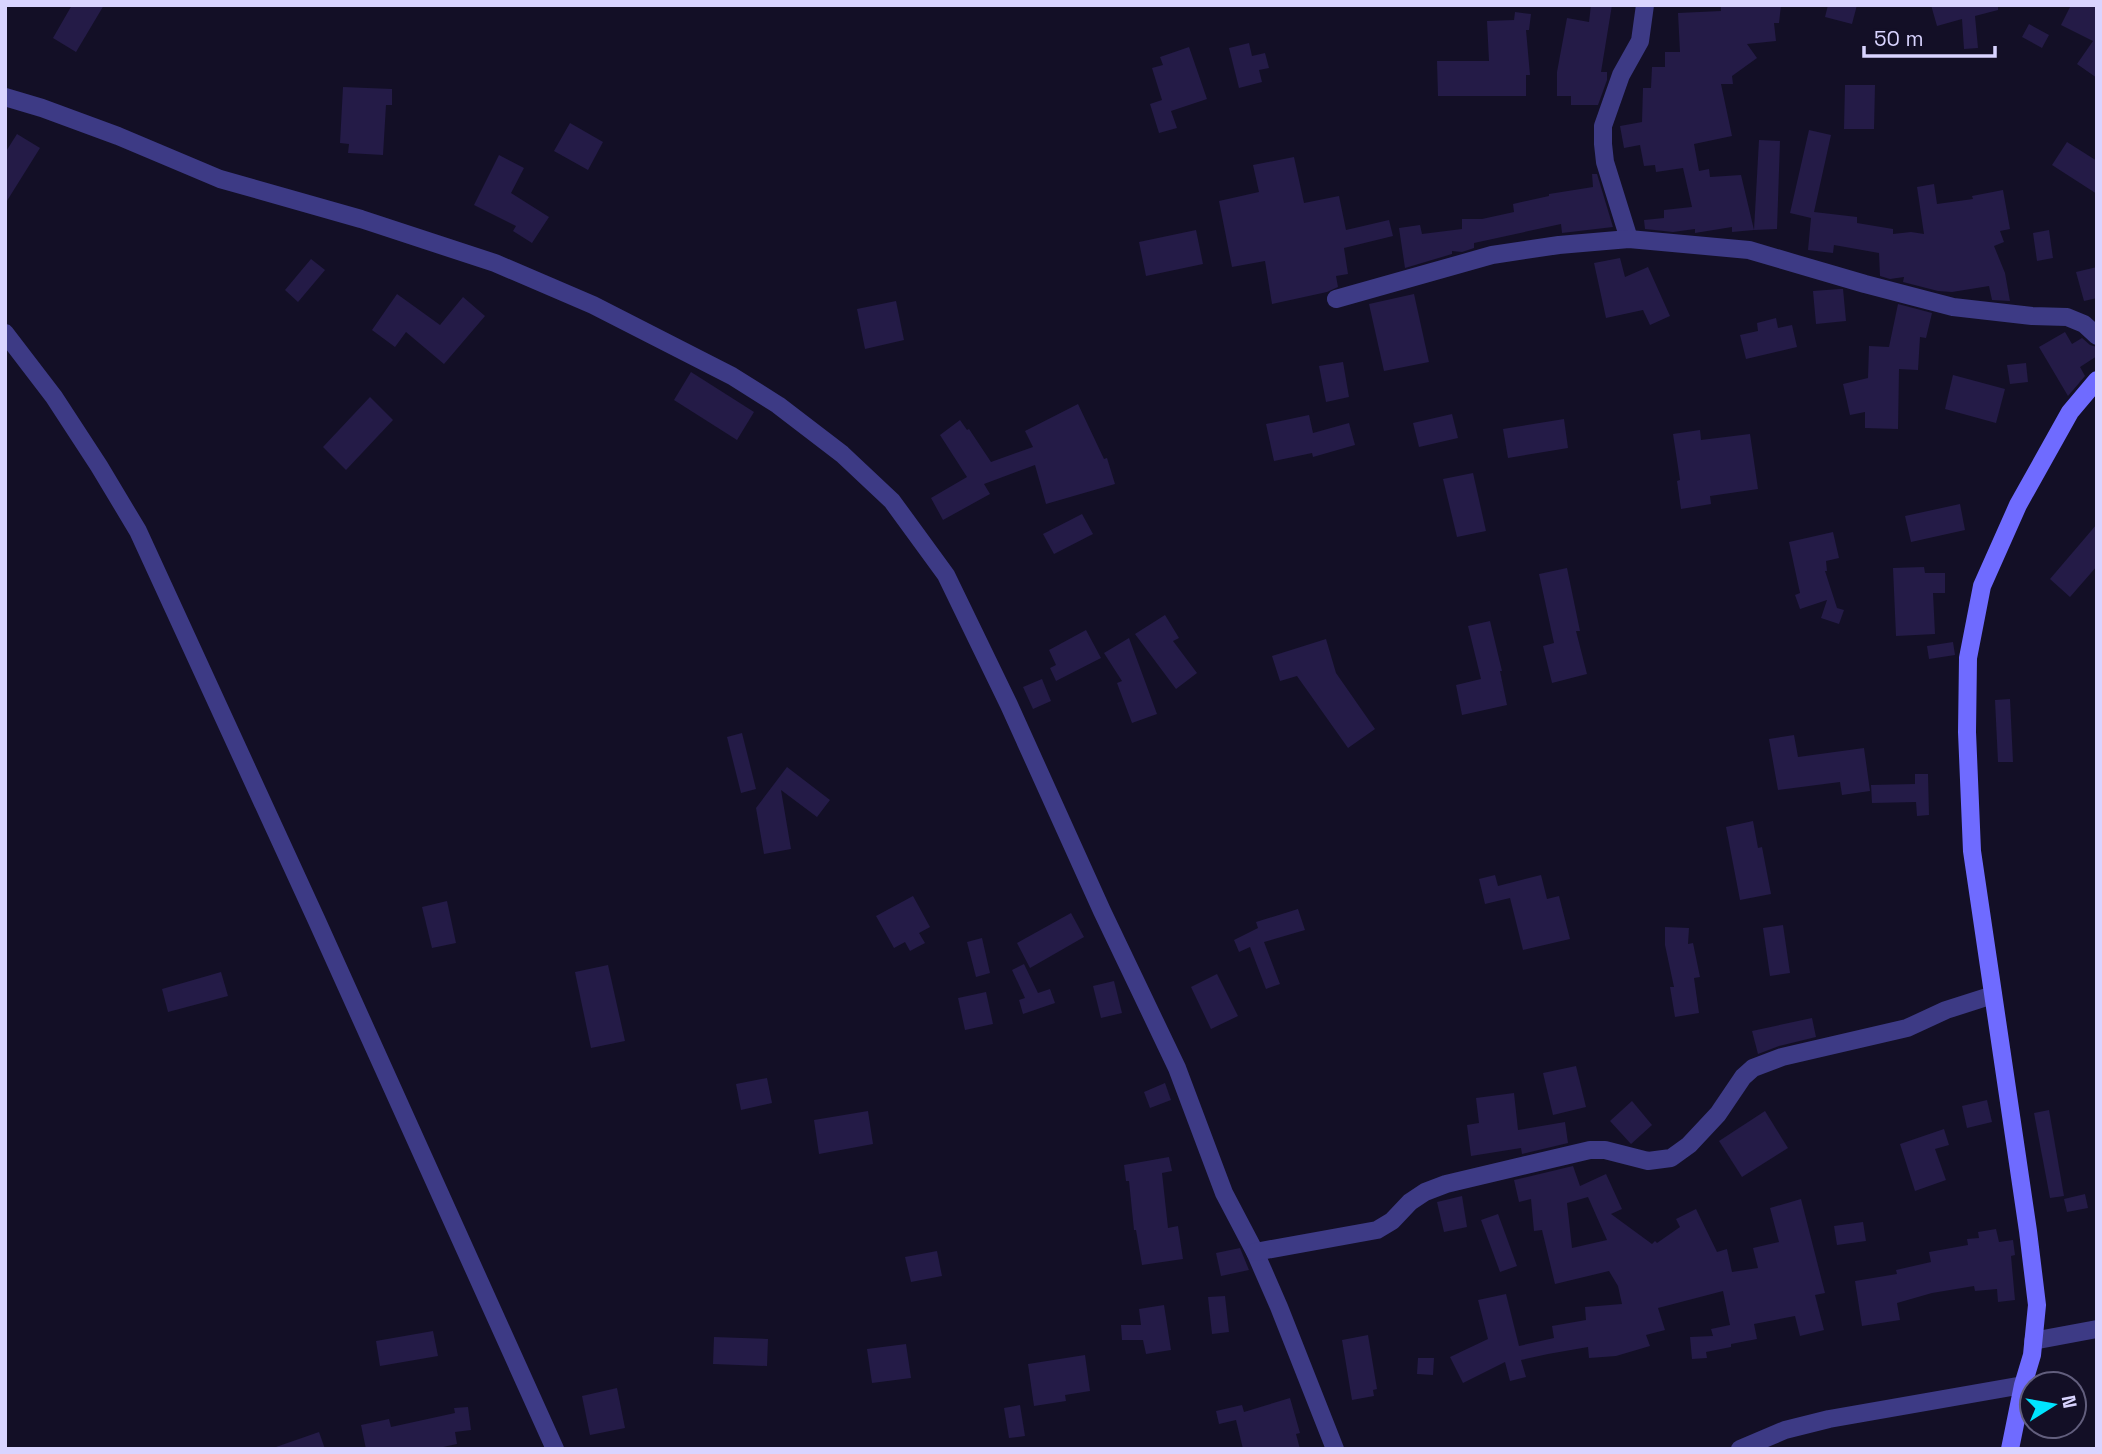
<svg xmlns="http://www.w3.org/2000/svg" width="2102" height="1454" font-family="'Space Grotesk',sans-serif">
<style>
.building{fill:#241b47;fill-rule:evenodd}
.lines{fill:none;stroke-linecap:round;stroke-linejoin:round}
.street{stroke:#3d3a85;stroke-width:18}
.secondary{stroke:#6f6bff;stroke-width:18}
</style>
<rect width="100%" height="100%" fill="#130f26"/>
<!-- building -->
<g class="building">
<path d="M72 5H104L76 52 53 38Z"/>
<path d="M1591 5H1612L1601 72H1607V80L1598 105H1571V96H1557V72L1567 18 1589 22Z"/>
<path d="M1721 5H1781L1779 23H1774L1776 41 1747 44 1757 58 1732 76 1733 84H1721L1732 136 1694 144 1699 171 1709 169 1710 177 1741 175 1754 230 1732 232V227L1695 233V229L1673 232 1645 229 1644 220 1664 218V210L1692 207 1683 168 1656 172 1655 165 1644 166 1640 145 1624 148 1620 126 1642 122 1643 88H1651L1652 67H1665V52H1680L1678 13 1721 11Z"/>
<path d="M1828 5H1857L1852 24 1825 17Z"/>
<path d="M1931 5H1998V10L1975 16 1978 48 1964 49 1962 19 1937 26Z"/>
<path d="M2071 5H2097V78L2077 64 2093 41 2061 25Z"/>
<path d="M1515 12 1531 14 1529 30H1526L1530 75H1526V96H1438L1437 61H1489L1487 21 1514 20Z"/>
<path d="M2029 24 2049 35 2042 48 2022 37Z"/>
<path d="M1249 43 1252 56 1265 53 1269 68 1259 70 1262 82 1239 88 1229 48Z"/>
<path d="M1189 47 1207 99 1171 111 1177 128 1159 133 1150 104 1162 100 1152 68 1163 65 1160 57Z"/>
<path d="M1845 85H1875L1874 129H1844Z"/>
<path d="M343 87 392 89V105H386L383 155 348 153 349 144 340 143Z"/>
<path d="M570 123 603 142 588 170 554 151Z"/>
<path d="M1809 130 1831 135 1814 212 1857 217V223L1893 229V234L1911 232 1924 234 1917 187 1934 184 1937 204 1973 199 1972 196 2003 190 2010 229 2000 231 2004 242 1994 246 2005 273 2010 301 1992 300 1989 286 1952 292 1938 291 1903 282 1904 277 1890 279 1880 276 1879 253 1834 245 1833 253 1808 250 1811 218 1790 213Z"/>
<path d="M17 134 40 148 5 204V153Z"/>
<path d="M1759 140 1780 141 1777 229 1754 230Z"/>
<path d="M2067 142 2097 161V194L2052 165Z"/>
<path d="M499 155 524 168 511 193 549 217 532 243 513 231 516 226 474 205Z"/>
<path d="M1294 157 1304 203 1339 196 1346 230 1389 220 1393 236 1344 248 1348 274 1336 276 1338 287 1327 292 1272 304 1265 261 1232 267 1219 201 1259 192 1253 165Z"/>
<path d="M1592 174H1597L1613 227 1562 233 1561 224 1474 243V248L1462 252 1452 251V254L1405 268 1399 228 1420 225 1422 234 1462 229V219H1482L1514 212 1513 204 1549 196V194L1593 187Z"/>
<path d="M1196 230 1203 264 1146 276 1139 242Z"/>
<path d="M2049 230 2053 258 2037 261 2033 233Z"/>
<path d="M1620 258 1625 277 1648 267 1670 316 1650 325 1643 310 1606 318 1594 263Z"/>
<path d="M311 259 325 270 298 302 285 290Z"/>
<path d="M2097 267V298L2084 301 2076 272Z"/>
<path d="M1840 289H1843L1846 321 1816 324 1813 291Z"/>
<path d="M397 294 440 325 463 297 485 316 444 364 406 332 395 347 372 330Z"/>
<path d="M1414 294 1429 362 1384 371 1369 304Z"/>
<path d="M896 301 904 340 865 349 857 309Z"/>
<path d="M1898 304 1932 313 1926 338 1920 337 1918 370 1899 369 1898 429 1865 428V412L1850 415 1843 384 1868 378 1869 346 1889 347Z"/>
<path d="M1776 318 1778 328 1792 325 1797 347 1746 359 1740 335 1758 331 1757 323Z"/>
<path d="M2065 332 2072 344 2082 338 2090 345 2097 347V356L2080 367 2085 376 2068 396 2039 347Z"/>
<path d="M1343 362 1349 397 1326 402 1319 366Z"/>
<path d="M2026 363 2028 382 2010 384 2007 365Z"/>
<path d="M691 372 754 412 737 440 674 400Z"/>
<path d="M1953 375 2005 389 1996 423 1945 409Z"/>
<path d="M370 397 393 420 346 470 323 447Z"/>
<path d="M1078 404 1104 459 1107 458 1115 484 1046 504 1035 465 984 484 990 494 943 520 931 498 967 477 940 435 960 420 967 430 969 429 991 462 1033 447 1025 431Z"/>
<path d="M1452 414 1458 438 1419 447 1413 423Z"/>
<path d="M1309 415 1313 433 1349 423 1355 445 1313 457 1312 453 1274 461 1266 424Z"/>
<path d="M1564 419 1568 448 1508 458 1503 429Z"/>
<path d="M1700 430 1701 440 1750 434 1758 489 1710 496 1711 504 1681 509 1677 481 1680 480 1673 434Z"/>
<path d="M1473 473 1486 531 1457 537 1443 479Z"/>
<path d="M1960 504 1965 530 1911 542 1905 516Z"/>
<path d="M1082 514 1093 534 1054 554 1043 534Z"/>
<path d="M2097 524V566L2070 597 2050 579Z"/>
<path d="M1833 532 1839 558 1826 561 1827 571H1825L1837 608 1844 610 1839 624 1821 618 1827 600 1800 609 1795 595 1800 593 1789 542Z"/>
<path d="M1924 567 1925 573H1945V593H1933L1935 634 1896 636 1893 568Z"/>
<path d="M1567 568 1580 631H1576L1587 674 1552 683 1543 646 1554 643 1539 574Z"/>
<path d="M1165 615 1179 638 1173 641 1197 673 1176 689 1135 634Z"/>
<path d="M1490 621 1502 671H1500L1507 705 1462 715 1456 685 1481 679 1468 626Z"/>
<path d="M1086 630 1101 658 1056 681 1050 668 1056 665 1049 650Z"/>
<path d="M1129 638 1157 714 1132 723 1117 683 1122 681 1104 653Z"/>
<path d="M1326 639 1336 673 1375 729 1348 748 1297 676 1280 681 1272 656Z"/>
<path d="M1953 642 1955 655 1929 659 1927 646Z"/>
<path d="M1042 679 1051 701 1033 709 1023 687Z"/>
<path d="M2010 699 2013 762H1998L1995 700Z"/>
<path d="M742 733 756 789 741 793 727 737Z"/>
<path d="M1794 735 1798 757 1864 748 1870 791 1842 795 1840 782 1778 790 1769 739Z"/>
<path d="M787 767 830 800 817 817 781 790 791 849 764 854 756 808Z"/>
<path d="M1915 774H1928L1929 815 1917 816 1916 802 1872 803 1871 785 1915 784Z"/>
<path d="M1753 821 1758 848 1762 847 1771 894 1740 900 1726 827Z"/>
<path d="M1495 875 1498 886 1541 875 1547 899 1559 896 1570 939 1523 950 1510 898 1485 904 1479 879Z"/>
<path d="M913 896 930 927 919 933 925 943 910 951 905 942 894 948 876 916Z"/>
<path d="M447 901 456 943 432 948 422 907Z"/>
<path d="M1298 909 1305 930 1264 942 1280 984 1266 989 1250 947 1239 952 1234 940 1258 928 1256 922Z"/>
<path d="M1071 913 1084 937 1030 968 1017 943Z"/>
<path d="M1783 925 1790 973 1770 976 1763 928Z"/>
<path d="M1665 927 1689 928 1688 944 1693 943 1700 977 1694 978 1699 1013 1675 1017 1670 987H1674L1665 945Z"/>
<path d="M982 938 990 973 976 977 967 942Z"/>
<path d="M1024 964 1038 993 1050 989 1055 1003 1023 1014 1019 1000 1025 998 1012 970Z"/>
<path d="M608 965 625 1041 591 1048 575 972Z"/>
<path d="M221 972 228 996 168 1012 162 989Z"/>
<path d="M1217 974 1238 1016 1211 1029 1191 987Z"/>
<path d="M1114 981 1122 1013 1101 1018 1093 986Z"/>
<path d="M986 992 993 1024 965 1030 958 998Z"/>
<path d="M1812 1018 1816 1037 1779 1046 1758 1054 1752 1031Z"/>
<path d="M1576 1066 1586 1107 1553 1115 1543 1073Z"/>
<path d="M767 1078 772 1103 741 1110 736 1084Z"/>
<path d="M1165 1083 1171 1100 1150 1108 1144 1092Z"/>
<path d="M1514 1093 1518 1130 1565 1122 1568 1143 1522 1154 1521 1148 1471 1156 1467 1125 1479 1123 1476 1098Z"/>
<path d="M1987 1100 1992 1122 1967 1128 1962 1106Z"/>
<path d="M1632 1101 1652 1125 1631 1144 1610 1121Z"/>
<path d="M2049 1110 2064 1196 2050 1198 2034 1113Z"/>
<path d="M868 1111 873 1144 819 1154 814 1120Z"/>
<path d="M1765 1111 1788 1148 1742 1177 1719 1141Z"/>
<path d="M1944 1129 1949 1145 1935 1149 1946 1180 1915 1191 1900 1144Z"/>
<path d="M1169 1157 1172 1171 1162 1173 1168 1228 1178 1226 1183 1259 1142 1265 1136 1230H1134L1129 1181H1126L1124 1165Z"/>
<path d="M1573 1166 1580 1186 1606 1174 1622 1209 1611 1214 1652 1244 1655 1241 1657 1243 1680 1227 1676 1219 1696 1209 1717 1252 1727 1249 1732 1272 1758 1268 1753 1248 1779 1242 1770 1208 1801 1199 1825 1293 1815 1295 1824 1330 1800 1336 1795 1316 1754 1324 1757 1339 1731 1344V1347L1706 1352 1707 1358 1692 1359 1690 1337 1713 1336 1711 1329 1730 1325 1723 1291 1658 1308 1665 1330 1646 1335 1650 1346 1616 1356 1589 1358 1588 1347 1548 1354 1521 1360 1526 1377 1510 1381 1505 1362 1463 1383 1450 1357 1488 1339 1478 1300 1506 1294 1519 1346 1554 1338 1552 1326 1586 1320 1585 1307 1622 1304 1618 1286 1609 1271 1555 1284 1542 1230 1534 1231 1531 1199 1519 1202 1514 1180ZM1588 1197 1607 1240 1572 1248 1567 1203Z"/>
<path d="M2085 1194 2088 1208 2067 1212 2064 1199Z"/>
<path d="M1462 1196 1467 1227 1444 1232 1437 1202Z"/>
<path d="M1498 1214 1517 1266 1500 1272 1481 1220Z"/>
<path d="M1863 1222 1866 1241 1837 1245 1834 1226Z"/>
<path d="M1996 1229 1999 1242 2013 1240 2015 1255 2011 1256 2015 1300 1998 1302 1997 1289 1975 1291 1974 1286 1932 1293 1897 1303 1900 1320 1862 1326 1855 1281 1897 1274 1896 1270 1931 1262 1929 1252 1968 1245 1967 1239 1979 1238 1978 1232Z"/>
<path d="M1240 1248 1249 1270 1221 1276 1216 1253Z"/>
<path d="M937 1251 942 1276 911 1282 905 1257Z"/>
<path d="M1225 1296 1229 1332 1212 1334 1208 1297Z"/>
<path d="M1164 1305 1171 1350 1146 1354 1143 1340H1122L1121 1325H1141L1139 1309Z"/>
<path d="M433 1331 438 1356 380 1366 376 1341Z"/>
<path d="M1368 1335 1377 1389 1373 1390 1374 1396 1352 1400 1342 1340Z"/>
<path d="M714 1337 768 1339 767 1366 713 1364Z"/>
<path d="M906 1344 911 1378 872 1383 867 1349Z"/>
<path d="M1085 1355 1090 1391 1065 1395 1066 1401 1034 1406 1028 1364Z"/>
<path d="M1418 1358H1434L1433 1375 1417 1374Z"/>
<path d="M617 1388 625 1428 590 1435 582 1396Z"/>
<path d="M1290 1398 1300 1433 1296 1434 1300 1449H1243L1236 1420 1219 1424 1216 1411 1242 1405 1244 1412Z"/>
<path d="M1020 1405 1025 1436 1009 1438 1004 1408Z"/>
<path d="M468 1407 471 1430 455 1432 457 1444 434 1449H366L361 1425 389 1419 391 1427 455 1413 454 1408Z"/>
<path d="M319 1432 325 1449H277L276 1447Z"/>
</g>
<g class="lines">
<!-- street -->
<g class="street">
<path d="M5 97 42 108 118 136 220 179 361 219 495 263 593 305 732 376 778 405 842 454 892 501 946 575 1009 705 1102 911 1177 1068 1224 1193 1255 1252 1279 1307 1335 1449"/>
<path d="M1629 239 1605 162 1603 144V126L1621 75 1640 41 1645 5"/>
<path d="M1336 299 1492 255 1559 245 1629 239 1749 250 1865 284 1953 307 2032 316 2067 317 2084 324 2097 336"/>
<path d="M5 333 54 397 99 466 138 531 317 921 555 1449"/>
<path d="M1255 1252 1377 1230 1392 1221 1410 1202 1425 1192 1446 1184 1590 1150H1605L1648 1161 1671 1158 1689 1145 1718 1114 1743 1077 1753 1068 1782 1057 1907 1028 1946 1010 1993 995"/>
<path d="M2033 1341 2097 1329"/>
<path d="M1740 1449 1785 1430 1829 1419 2023 1385"/>
</g>
<!-- secondary -->
<path class="secondary" d="M2010 1449 2023 1385 2032 1355 2037 1305 2028 1231 1972 851 1967 732 1968 658 1982 586 2018 505 2070 412 2097 380"/>
</g>
<!-- border -->
<rect width="2102" height="1454" fill="none" stroke="#d9d4ff" stroke-width="14"/>
<!-- north arrow -->
<g transform="translate(2053 1405) rotate(79)"><circle r="33" fill="#130f26" stroke="#625e7d" stroke-width="2"/>
<path d="M0-5L12 26L0 18L-12 26Z" fill="#00e5ff"/>
<text y="-10" font-size="19" font-weight="bold" text-anchor="middle" fill="#d9d4ff">N</text>
</g>
<!-- scale -->
<path d="M1864 46v10h131v-10" fill="none" stroke="#d9d4ff" stroke-width="3.5"/>
<text x="1874" y="46" font-size="21" fill="#d9d4ff" stroke="#130f26" stroke-width="5" paint-order="stroke">50 m</text>
</svg>
